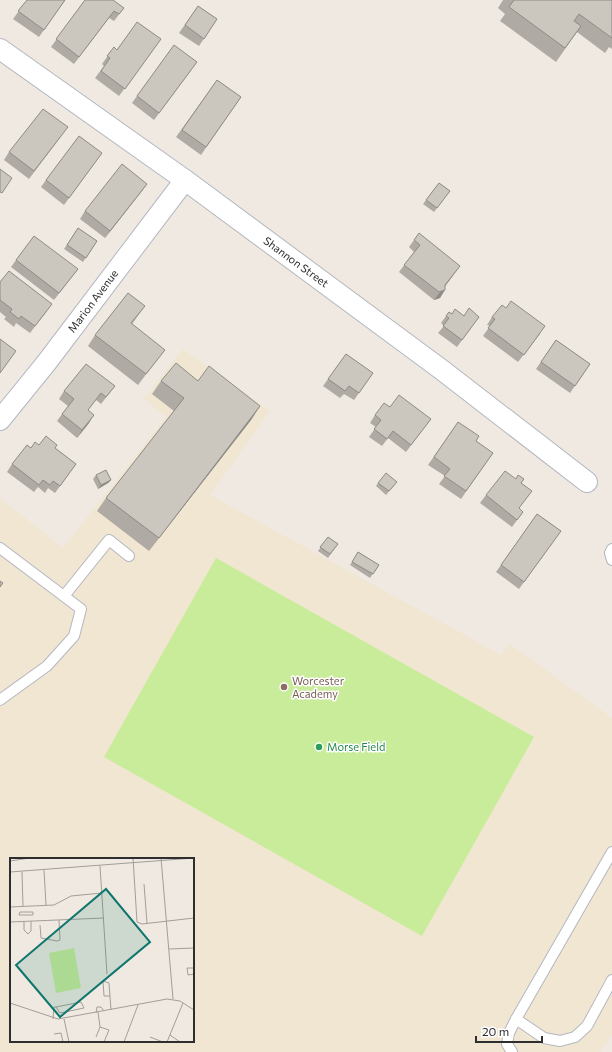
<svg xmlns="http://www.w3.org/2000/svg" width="612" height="1052" font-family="Commissioner,sans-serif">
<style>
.education{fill:#f0e6d1;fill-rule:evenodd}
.pitch{fill:#c9ec9a}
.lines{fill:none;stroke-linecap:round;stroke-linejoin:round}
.service-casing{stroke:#b4b7c1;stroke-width:12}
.minor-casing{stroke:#b4b7c1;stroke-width:22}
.service{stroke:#fff;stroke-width:10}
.minor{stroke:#fff;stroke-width:20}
.wall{fill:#afaba4}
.shaded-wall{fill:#8e8b86}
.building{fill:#cbc7bf;stroke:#8e8b86}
.education-dot{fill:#8d6e63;stroke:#fff;stroke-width:1.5}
.leisure-dot{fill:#2e9e5b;stroke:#fff;stroke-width:1.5}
.labels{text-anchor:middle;stroke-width:3;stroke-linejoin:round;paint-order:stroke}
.street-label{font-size:11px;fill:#2e2e2e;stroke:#fff}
.education-label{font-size:11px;fill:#785e54;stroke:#fff;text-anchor:start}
.leisure-label{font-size:11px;fill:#27864d;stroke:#fff;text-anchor:start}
.inset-road{fill:none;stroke:#a29e99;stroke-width:1}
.view{fill:#0f766e;fill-opacity:0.15;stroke:#0f766e;stroke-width:2}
.inset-edge{fill:none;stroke:#2e2e2e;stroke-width:2}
</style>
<rect width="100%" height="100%" fill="#efe9e1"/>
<!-- education -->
<path class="education" d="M183 349 270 411 210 495 501 655 510 644 612 718V1035L600 1052H0V498L63 548 166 417 144 399ZM11 859H193V1041H11Z"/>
<!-- pitch -->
<path class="pitch" d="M216 558 534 737 422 936 104 757Z"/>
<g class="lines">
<!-- service casing -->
<g class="service-casing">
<g id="service">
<path d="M0 548 81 609 74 636 47 666 0 700"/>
<path d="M612 549 610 553 612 560"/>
<path d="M64 596 109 540 129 556"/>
<path d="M516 1019 544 1038 560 1041 575 1037 587 1026 612 980"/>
<path d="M512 1052 507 1044 509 1033 516 1019 612 852"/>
</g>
</g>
<!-- minor casing -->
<g class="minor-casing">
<g id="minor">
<path d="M0 49 185 180 442 370 587 482"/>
<path d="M0 420 47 362 185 180"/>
</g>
</g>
<!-- service -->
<use href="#service" class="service"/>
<!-- minor -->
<use href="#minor" class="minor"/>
</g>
<!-- wall -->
<g class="wall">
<path d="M27 0H65L39 37 13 19Z"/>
<path d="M85 0 124 8 114 21 109 18 74 64 51 47Z"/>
<path d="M503 0H612V49L609 47 605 53 577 32 556 62 500 21 505 14 498 8Z"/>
<path d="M198 6 217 19 199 46 179 33Z"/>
<path d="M161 39 119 96 95 78 104 66 102 64 114 47 117 50Z"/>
<path d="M192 69 154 120 132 103 137 96Z"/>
<path d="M217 80 241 97 201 155 176 137Z"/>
<path d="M62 135 29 179 4 160 9 152Z"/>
<path d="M102 153 64 205 41 187 46 180Z"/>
<path d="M439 183 450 191 434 212 423 204Z"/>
<path d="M147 184 105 238 80 219 85 211Z"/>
<path d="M78 228 97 241 83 262 64 249Z"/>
<path d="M414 240 460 266 445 286 440 298 434 300 399 272 414 252 409 247Z"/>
<path d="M16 260 78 269 54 300 11 267Z"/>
<path d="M0 282 47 311 30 333 16 323 14 327 4 319 6 317 0 312Z"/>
<path d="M145 306 132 324 157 360 138 385 88 346 95 335Z"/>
<path d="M506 308 540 334 518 362 483 336 490 326 487 325 492 317Z"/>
<path d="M449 312 452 314 479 317 457 347 438 333 444 326 441 323Z"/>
<path d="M556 340 590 364 570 393 536 369Z"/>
<path d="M346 354 373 373 354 400 344 394 340 398 323 386Z"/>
<path d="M161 381H198L260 406 251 420 149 551 97 511 106 498 174 411 152 394Z"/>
<path d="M115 386 101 404 96 400 88 410 89 423 77 438 57 421 68 406 59 399 64 391Z"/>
<path d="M390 407 431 419 406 452 388 438 382 446 369 437 376 427 370 423 375 415Z"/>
<path d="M458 422 476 441 493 453 461 499 439 484 445 476 428 465Z"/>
<path d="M39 445 55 448 76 464 55 493 48 488 45 493 38 487 34 492 7 472 12 464 31 448Z"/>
<path d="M96 475 111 480 108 483 98 489 93 479Z"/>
<path d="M516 479H524L521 483 519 509 523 512 512 527 480 503 486 495Z"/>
<path d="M397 482 386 495 376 486 378 483Z"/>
<path d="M537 514 561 531 519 589 496 572Z"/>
<path d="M328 537 338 544 328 558 318 551Z"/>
<path d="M358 552 379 565 370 578 350 565Z"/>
</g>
<!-- shaded-wall -->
<g class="shaded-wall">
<path d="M147 184 142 191 105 238 110 231Z"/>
<path d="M460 266 441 292 445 290 440 298 434 300Z"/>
<path d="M260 406 251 420 149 551 159 538Z"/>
<path d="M94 415 89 423 77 438 82 430Z"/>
<path d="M111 480 108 483 98 489 101 485Z"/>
</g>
<!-- building -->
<g class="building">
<path d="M27 0H65L44 30 18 11Z"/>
<path d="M85 0H113L124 8 119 14 114 11 79 57 56 39Z"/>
<path d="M514 0H612V38L579 14 574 21 581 26 565 48 509 7Z"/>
<path d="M198 6 217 19 204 39 185 25Z"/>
<path d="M137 22 161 39 125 89 101 71 110 58 107 56 114 47 117 50Z"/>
<path d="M174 45 197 62 159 113 137 96Z"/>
<path d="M217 80 241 97 206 147 182 130Z"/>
<path d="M43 109 68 127 34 171 9 152Z"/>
<path d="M79 136 102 153 69 198 46 180Z"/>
<path d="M122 164 147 184 110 231 85 211Z"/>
<path d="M0 169 12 178 2 193 0 192Z"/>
<path d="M439 183 450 191 437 208 426 200Z"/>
<path d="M78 228 97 241 86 258 67 245Z"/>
<path d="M419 233 460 266 445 285V290L439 292 404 265 420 245 414 240Z"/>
<path d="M34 236 78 269 59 293 16 260Z"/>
<path d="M9 271 52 304 35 326 21 316 19 319 10 312 12 309 0 300V282Z"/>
<path d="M128 293 145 306 131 323 165 350 146 374 95 335Z"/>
<path d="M511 301 545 326 524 355 488 328 495 319 492 317 502 305 506 308Z"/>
<path d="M469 308 479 317 462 340 443 326 449 318 446 316 449 312 452 314 455 309 464 316Z"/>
<path d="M0 339 16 351 0 373Z"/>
<path d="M556 340 590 364 575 386 541 362Z"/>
<path d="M346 354 373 373 359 393 349 386 345 391 328 379Z"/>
<path d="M176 363 198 381 209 366 260 406 159 538 106 498 184 398 161 381Z"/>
<path d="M86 364 115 386 106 397 101 393 88 410 94 415 82 430 62 414 74 399 64 391Z"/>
<path d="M399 395 431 419 411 445 393 431 387 439 374 429 381 420 375 415 384 403 390 407Z"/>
<path d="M458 422 479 436 476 441 493 453 466 491 444 476 450 469 434 457Z"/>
<path d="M46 436 57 445 55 448 76 464 60 486 53 481 50 485 43 480 39 485 12 464 27 445 31 448 35 442 39 445Z"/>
<path d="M106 470 111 480 101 485 96 475Z"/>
<path d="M505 471 516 479 518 475 524 479 521 483 532 491 519 508 523 512 517 520 486 495Z"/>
<path d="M386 473 397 482 389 491 378 483Z"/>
<path d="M537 514 561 531 524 582 501 565Z"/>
<path d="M328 537 338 544 330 554 320 547Z"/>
<path d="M358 552 379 565 373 574 352 562Z"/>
<path d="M0 581 3 583 0 587Z"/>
</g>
<!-- markers -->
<circle class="education-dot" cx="284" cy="687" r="4"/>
<circle class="leisure-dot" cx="319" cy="747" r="4"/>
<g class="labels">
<!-- street labels -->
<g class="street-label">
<text transform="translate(296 262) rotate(36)" y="4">Shannon Street</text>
<text transform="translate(93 301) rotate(-53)" y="4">Marion Avenue</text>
</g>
<!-- education labels -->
<g class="education-label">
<text x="292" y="685">Worcester<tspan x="292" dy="13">Academy</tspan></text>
</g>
<!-- leisure labels -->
<g class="leisure-label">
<text x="327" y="751">Morse Field</text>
</g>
</g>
<!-- overview -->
<g transform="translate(10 858)">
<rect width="184" height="184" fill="#efe9e1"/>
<path d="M64 90 71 130 46 135 39 95Z" fill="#c9ec9a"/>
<path class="inset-road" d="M123 0 127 64 132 66 184 60M151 0 163 141M0 3 20 0M90 8 97 116M34 12 36 47M0 14 184 0M12 14 13 48M134 26 137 65M184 28V43M0 49 44 47 61 38 92 35M23 54V57H9L10 54ZM14 63V72L18 76 21 73V63M0 64 94 60M30 67 31 80 47 83 50 82 49 62M159 91 184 90M184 110H177L178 117 184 116M100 138H94L93 123 99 125 101 152M0 145 48 161 157 141 170 143 184 152M86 155 87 149H91L94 153M43 161 44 149H46L71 144 74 150 50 155 46 149M54 161 59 184M90 169 99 172 94 184M44 176 51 175 53 184M160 177 170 184M86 179 90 169 88 154M140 179 153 184M114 184 128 147M157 184 173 145"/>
<path class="view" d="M96 31 140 84 50 159 6 107Z"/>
<rect width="184" height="184" class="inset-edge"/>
</g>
<!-- scale -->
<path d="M476 1036v6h66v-6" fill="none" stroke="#2e2e2e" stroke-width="2"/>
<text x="482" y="1036" font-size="12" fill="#2e2e2e" stroke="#ffffff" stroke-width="3" paint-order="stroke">20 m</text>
</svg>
